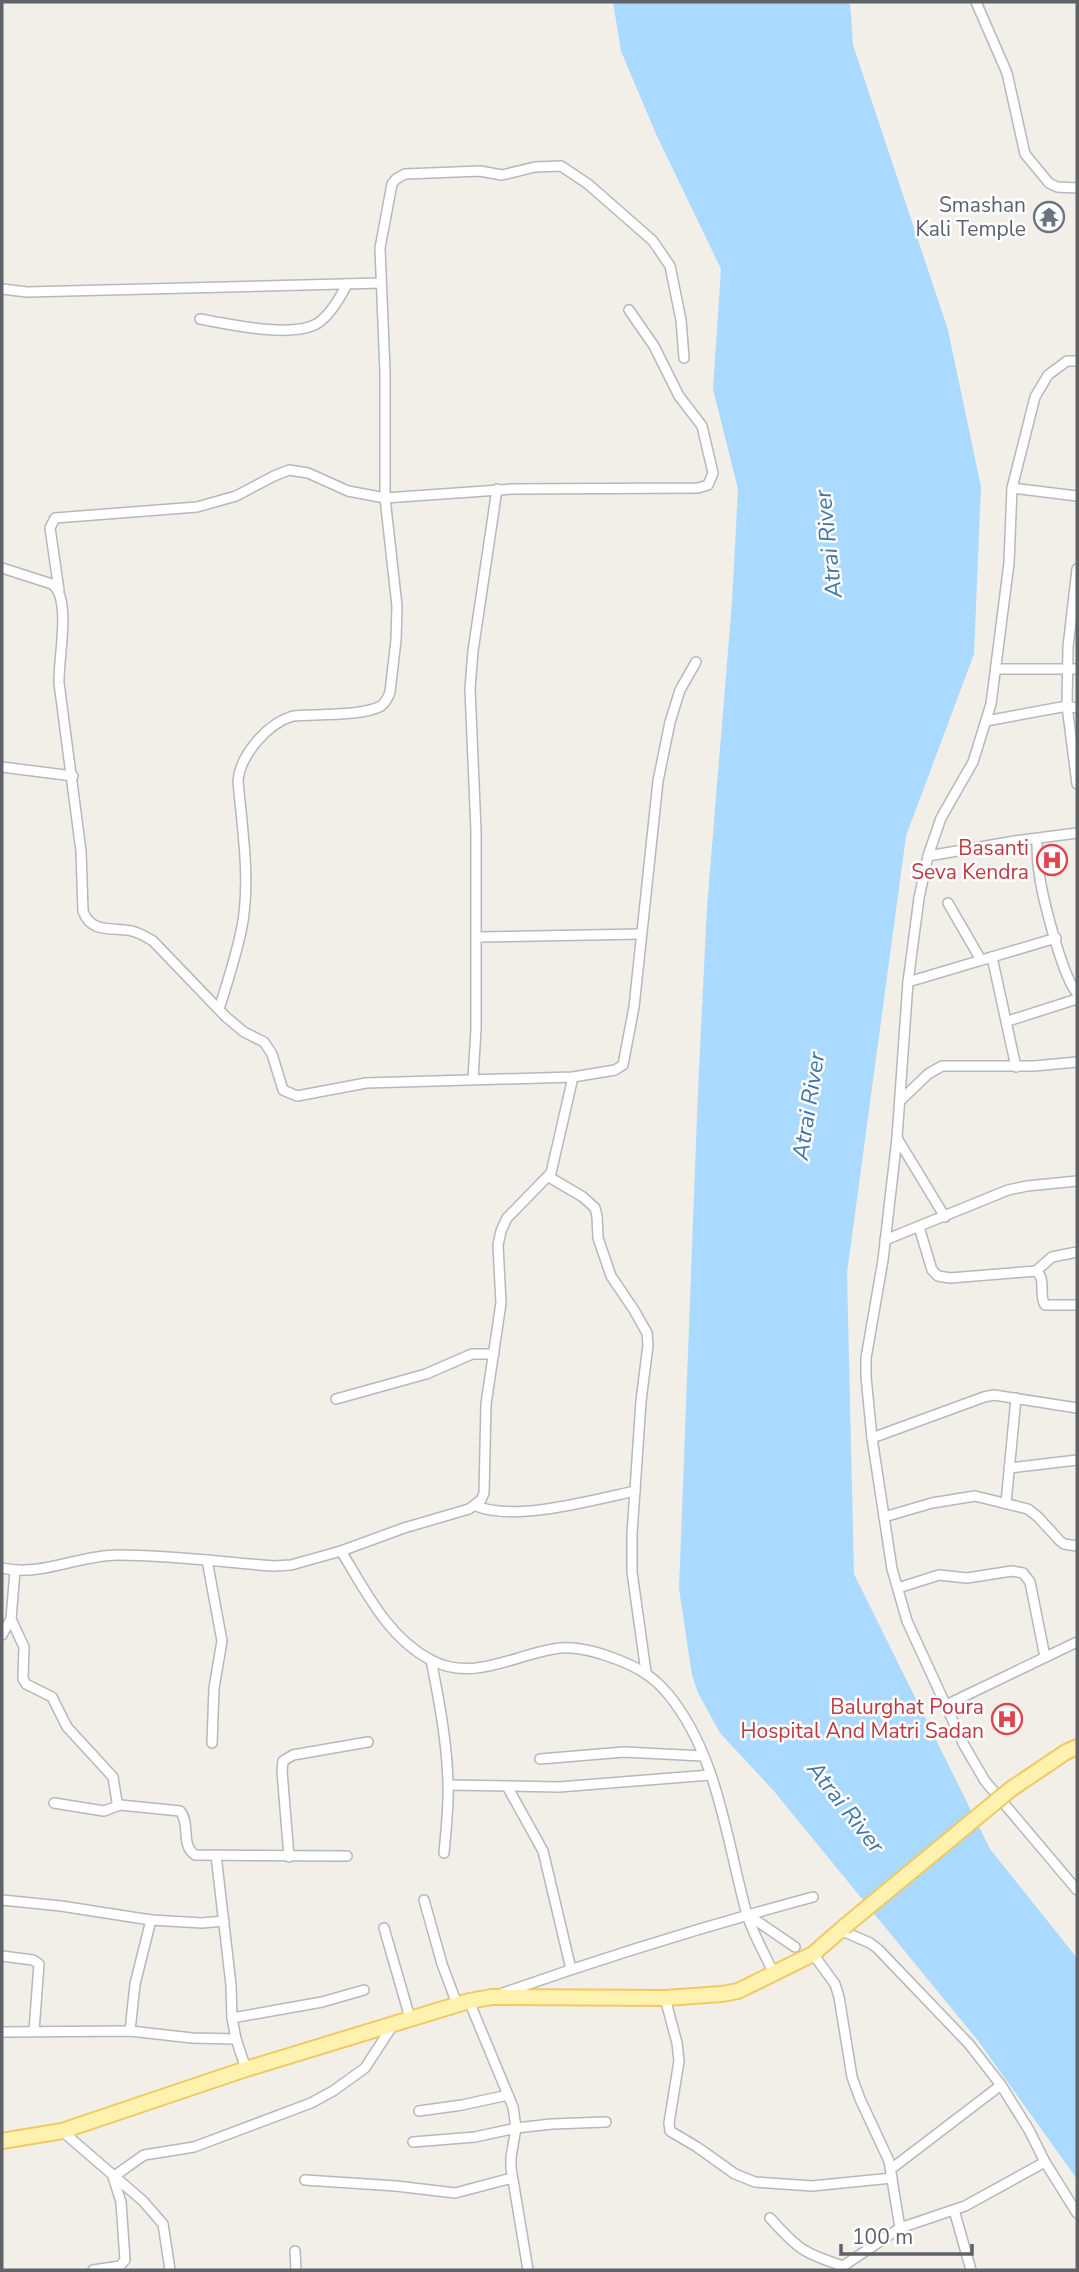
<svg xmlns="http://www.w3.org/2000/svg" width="1079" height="2272" font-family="'Nunito Sans',sans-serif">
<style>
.water{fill:#aadaff}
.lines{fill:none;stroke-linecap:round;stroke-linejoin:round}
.minor-casing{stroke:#b5b8bc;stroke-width:12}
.primary-casing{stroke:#f2c960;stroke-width:18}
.minor{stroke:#fff;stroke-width:9}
.primary{stroke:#fff2af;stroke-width:14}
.primary-bridge-casing{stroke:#f2c960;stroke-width:18;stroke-linecap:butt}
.primary-bridge{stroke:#fff2af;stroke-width:14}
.labels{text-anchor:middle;stroke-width:5;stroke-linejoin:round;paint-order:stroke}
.worship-label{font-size:21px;fill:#5b616d;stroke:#fff;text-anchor:end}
.health-label{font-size:21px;fill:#be3a42;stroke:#fff;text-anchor:end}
.water-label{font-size:23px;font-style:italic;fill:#4174aa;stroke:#fff}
</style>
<rect width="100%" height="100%" fill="#f1efe8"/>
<!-- water -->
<path class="water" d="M613 2H850L853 45 948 330 981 487 974 654 906 836 847 1273 854 1574 990 1849 1077 1958V2179L979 2042 773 1790 720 1733 698 1693 692 1675 679 1589 698 1090 707 907 732 602 738 489 713 389 721 269 656 134 621 51Z"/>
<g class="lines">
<!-- minor casing -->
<g class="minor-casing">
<g id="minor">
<path d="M976 2 1007 73 1025 154 1049 183 1057 187 1077 188"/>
<path d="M2 289 27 292 381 283"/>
<path d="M200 319C228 324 293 339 318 323 331 314 340 298 347 284"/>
<path d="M1077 361H1067L1048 375 1035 397 1012 488 1009 563 991 704 973 762 941 818 928 856 919 898 908 982 897 1138 883 1260 866 1358V1377L872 1438 892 1569 907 1621 964 1745 985 1781 1077 1890"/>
<path d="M1012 488 1077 496"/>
<path d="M2 568 52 584C72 598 58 659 59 683L81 851 83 911C91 934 113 927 132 931 140 933 146 937 153 941L226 1017 244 1032 264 1042 272 1054 283 1090 297 1096 366 1083 573 1077 615 1070 623 1065 634 1007 658 781 670 722 680 690 696 662"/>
<path d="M1077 569 1068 647 1067 706 1077 784"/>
<path d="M59 590 50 528 55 518 197 507 236 496 274 476 289 470 308 473 348 491 385 498 512 489 698 488 708 485 713 473 702 426 679 396 654 346 629 310"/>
<path d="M996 669H1077"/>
<path d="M986 721 1067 706 1077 708"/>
<path d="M2 767 73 776"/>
<path d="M1037 839C1037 850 1037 861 1039 872 1042 896 1062 976 1077 993"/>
<path d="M928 856 1015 841 1077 833"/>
<path d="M948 903 981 960"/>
<path d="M477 937 641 934"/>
<path d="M992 957 1016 1067"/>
<path d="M908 982 1056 938"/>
<path d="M219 1009C228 980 238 951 243 921 250 875 242 827 238 781 240 755 268 723 293 716 314 714 364 716 381 706 386 702 388 698 390 692L396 640 397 606 385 498V372L380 248 392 184 396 179 405 174 480 171 502 175 535 167 561 166 588 184 653 241 670 266 681 320 684 358"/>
<path d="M1008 1021 1077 999"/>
<path d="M473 1079 476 1029V831L470 689 473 651 497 489"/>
<path d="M900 1101 928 1074 942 1066H1034L1077 1062"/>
<path d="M897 1138 945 1217"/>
<path d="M549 1177 583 1197 595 1208 597 1216 598 1238 611 1276 634 1310 647 1333 648 1345 641 1401 632 1534V1572L646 1672"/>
<path d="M919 1227 932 1270 938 1276 950 1278 1036 1271C1047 1279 1038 1294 1045 1305H1077"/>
<path d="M885 1240 1008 1190 1027 1186 1077 1181"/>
<path d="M1036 1271 1052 1257 1077 1252"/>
<path d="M336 1399 426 1374 472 1354H494"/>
<path d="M872 1438 984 1397 994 1395 1077 1408"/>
<path d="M1009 1468 1077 1460"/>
<path d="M1006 1503 1016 1398"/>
<path d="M476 1506C515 1522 593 1500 635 1491"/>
<path d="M884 1517 932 1503 975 1496 1028 1509 1038 1517 1060 1541 1064 1544 1077 1546"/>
<path d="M341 1551C365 1590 388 1638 431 1660 474 1683 517 1653 560 1648 579 1646 598 1652 616 1659 637 1667 653 1676 668 1694 718 1755 726 1838 746 1911 752 1933 765 1954 774 1974"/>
<path d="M207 1560 222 1641 214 1688 212 1743"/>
<path d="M2 1568C42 1577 78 1555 118 1555 170 1555 222 1562 273 1566L291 1565 341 1551 404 1528 469 1509 481 1500 484 1493 486 1404 501 1303 498 1245 501 1231 507 1218 551 1173 573 1077"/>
<path d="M898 1588 939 1575 967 1578 1012 1571 1023 1573 1030 1582 1045 1657"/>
<path d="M11 1619 24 1647 23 1679 26 1684 52 1697 67 1727 113 1777 117 1802 120 1805 180 1811C191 1824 180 1845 195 1855L347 1856"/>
<path d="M2 1635 11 1619 15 1571"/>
<path d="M431 1660C439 1700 447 1742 448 1783 449 1806 446 1830 444 1853"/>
<path d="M946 1705 1077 1642"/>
<path d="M540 1759 624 1752 703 1756"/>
<path d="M448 1785 559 1787 710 1775"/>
<path d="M508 1788 543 1851 571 1969"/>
<path d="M54 1803 104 1811 120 1805"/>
<path d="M216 1855 231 1985 232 2018 236 2039 246 2069"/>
<path d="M289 1857 282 1771 283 1761 293 1755 368 1742"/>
<path d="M2 1900 61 1906 151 1920"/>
<path d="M424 1900 442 1964 457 2004"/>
<path d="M748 1915 795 1947"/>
<path d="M384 1928 410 2018"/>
<path d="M840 1930 870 1943 878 1949 969 2044 1001 2085 1029 2130 1045 2162 1077 2213"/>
<path d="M813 1954 835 1984 839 1997 852 2077 860 2099 889 2161 900 2228"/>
<path d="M2 1956 33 1960 39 1964 34 2031"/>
<path d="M503 1993C605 1957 709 1925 813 1897"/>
<path d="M665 1998 677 2043 679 2061 669 2123 670 2131 697 2147 735 2174 755 2182 812 2186 892 2178"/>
<path d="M469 2001 513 2107 516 2128 511 2157V2168L528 2270"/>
<path d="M232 2018 322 2002 364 1990"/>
<path d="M130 2031 135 1984 151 1920 202 1923 224 1921"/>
<path d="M2 2032 130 2031 192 2038 236 2039"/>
<path d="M419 2111 462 2105 508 2095"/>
<path d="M62 2131 143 2201 163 2224 170 2270"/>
<path d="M413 2142 475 2137 516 2128 552 2124 606 2122"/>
<path d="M891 2169 1001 2085"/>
<path d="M305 2180 396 2186 455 2193 512 2178"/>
<path d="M954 2210 971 2270"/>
<path d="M770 2218C798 2249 803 2253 843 2266"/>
<path d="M295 2251 296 2270"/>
<path d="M93 2270 120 2266 125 2260 121 2202 113 2177 144 2155 194 2147 311 2103 333 2091 365 2068 393 2025"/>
<path d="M840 2270 843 2266 900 2228 965 2206 1045 2162"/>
</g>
</g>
<!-- primary casing -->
<g class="primary-casing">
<g id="primary">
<path d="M1011 1789 1066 1752 1077 1747"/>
<path d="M2 2141 62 2131 246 2069 469 2001 492 1997 665 1998 722 1994 738 1991 813 1954 844 1927"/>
</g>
</g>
<!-- minor -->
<use href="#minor" class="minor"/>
<!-- primary -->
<use href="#primary" class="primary"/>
<!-- primary-bridge casing -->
<g class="primary-bridge-casing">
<path id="primary-bridge" d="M844 1927 1011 1789"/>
</g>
<!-- primary-bridge -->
<use href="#primary-bridge" class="primary-bridge"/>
</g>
<!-- icons -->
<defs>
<g id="temple-ring" transform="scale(1.575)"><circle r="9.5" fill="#fff" stroke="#6b7280" stroke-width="1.5"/><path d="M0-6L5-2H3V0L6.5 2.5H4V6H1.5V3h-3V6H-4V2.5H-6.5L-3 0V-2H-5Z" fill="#6b7280"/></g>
<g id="hospital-ring" transform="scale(1.575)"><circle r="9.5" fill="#fff" stroke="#e0444e" stroke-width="1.5"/><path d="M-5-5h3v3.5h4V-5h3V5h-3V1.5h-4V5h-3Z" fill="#e0444e"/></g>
</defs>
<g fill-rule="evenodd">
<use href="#temple-ring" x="1049" y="217"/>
<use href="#hospital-ring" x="1052" y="860"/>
<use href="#hospital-ring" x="1007" y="1719"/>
</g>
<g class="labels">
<!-- worship labels -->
<g class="worship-label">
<text x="1026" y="212">Smashan<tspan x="1026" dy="24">Kali Temple</tspan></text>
</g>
<!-- health labels -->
<g class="health-label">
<text x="1029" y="855">Basanti<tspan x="1029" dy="24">Seva Kendra</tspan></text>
<text x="984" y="1714">Balurghat Poura<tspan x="984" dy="24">Hospital And Matri Sadan</tspan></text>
</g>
<!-- water labels -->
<g class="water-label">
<text transform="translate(828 544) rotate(-96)" y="8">Atrai River</text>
<text transform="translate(808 1106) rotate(-81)" y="8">Atrai River</text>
<text transform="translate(846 1807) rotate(52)" y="8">Atrai River</text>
</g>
</g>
<!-- border -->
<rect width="1079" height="2272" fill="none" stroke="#5f6368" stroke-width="7"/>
<!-- scale -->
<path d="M841 2244v10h131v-10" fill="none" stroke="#5f6368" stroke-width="3.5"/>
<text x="852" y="2244" font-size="21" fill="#5f6368" stroke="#ffffff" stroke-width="5" paint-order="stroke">100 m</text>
</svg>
